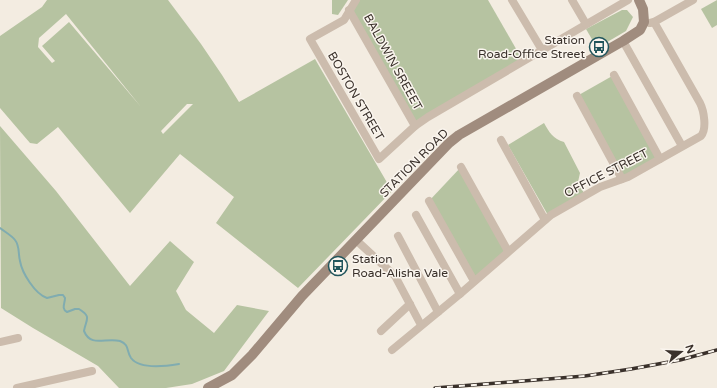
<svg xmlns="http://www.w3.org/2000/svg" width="717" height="388" font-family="'Varela Round',sans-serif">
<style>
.green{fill:#b6c3a1;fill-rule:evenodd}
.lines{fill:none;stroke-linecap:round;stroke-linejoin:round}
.stream{stroke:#80acb0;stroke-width:2}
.street{stroke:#ccbcad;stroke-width:8}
.secondary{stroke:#a08c7e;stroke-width:10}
.rail-casing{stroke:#3a312b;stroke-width:3.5}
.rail{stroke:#faf5ee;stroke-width:2;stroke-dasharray:6;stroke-linecap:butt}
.labels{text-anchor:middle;stroke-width:3;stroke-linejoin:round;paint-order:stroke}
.poi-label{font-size:12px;fill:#3a312b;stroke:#faf5ee;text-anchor:end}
.street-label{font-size:12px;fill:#3a312b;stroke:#faf5ee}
</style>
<rect width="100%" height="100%" fill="#f3ece1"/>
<!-- green -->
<g class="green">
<path d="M47 0H168L201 44 222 75 239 102 315 59 392 191 298 288 216 223 234 197 180 154 130 213 58 127 37 144 30 143 0 108V36L42 7ZM66 14 141 107 69 22 42 46 55 61 52 63 38 47 39 38ZM187 104H193L163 134 161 131Z"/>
<path d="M332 0H348L338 15 332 14Z"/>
<path d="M356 0H488L523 61 415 126 349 10Z"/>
<path d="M717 0V25L712 28 701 9Z"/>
<path d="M622 10H627L633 17 626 31 597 48 586 29Z"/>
<path d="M614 75 660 159 622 179 577 96Z"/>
<path d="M544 123C549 132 553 139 564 142L580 173 578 182 585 195 549 217 508 145Z"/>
<path d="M0 126 56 191 130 286 170 241 194 262 176 291 186 310 214 333 237 305 269 311 224 371 192 384 166 388H119L98 366 33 328 1 308Z"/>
<path d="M461 167 508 251 474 281 429 201Z"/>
</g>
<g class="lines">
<!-- stream -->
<path class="stream" d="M0 228C5 232 11 235 15 240 20 246 18 254 20 261 22 273 35 294 47 298L59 295H63L65 298C65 303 61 309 67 312L75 309H79C92 317 86 319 84 331 91 348 106 337 120 341 130 345 126 351 131 358 140 370 167 366 179 364"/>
<!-- street -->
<g class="street">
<path d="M356 0 344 20 310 39 379 159 415 126 428 117 628 0"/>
<path d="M512 0 542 50"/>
<path d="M572 0 586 24"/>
<path d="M349 10 415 126"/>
<path d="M650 23 654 22 693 0"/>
<path d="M623 41 682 146"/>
<path d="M614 75 660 159"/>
<path d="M577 96 622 179"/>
<path d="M501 140 545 220"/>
<path d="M461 167 508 251"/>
<path d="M429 201 474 281"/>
<path d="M416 215 460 294"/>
<path d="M398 236 438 312"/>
<path d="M356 240 395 276 421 325"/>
<path d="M381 331 410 304"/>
<path d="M0 342 18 338"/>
<path d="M392 350 460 294 551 215 600 187 628 177 701 136C707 129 704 111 700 103L654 22"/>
<path d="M17 388 92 371"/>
</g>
<!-- secondary -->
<path class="secondary" d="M208 388 232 375 252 355 302 296 449 143 459 135 623 41 640 30 644 22 643 9 639 0"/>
<!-- rail casing -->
<g class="rail-casing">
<path id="rail" d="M435 388 585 376 631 369 680 360 717 350"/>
</g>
<!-- rail -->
<use href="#rail" class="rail"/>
</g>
<!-- icons -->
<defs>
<g id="bus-ring" transform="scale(1)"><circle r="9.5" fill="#faf5ee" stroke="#21555c" stroke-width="1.5"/><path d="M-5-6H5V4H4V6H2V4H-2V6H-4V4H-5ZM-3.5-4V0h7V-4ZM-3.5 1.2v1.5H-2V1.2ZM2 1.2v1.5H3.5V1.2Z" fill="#21555c"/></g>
</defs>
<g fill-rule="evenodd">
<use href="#bus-ring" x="599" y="47"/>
<use href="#bus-ring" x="338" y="266"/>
</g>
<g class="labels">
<!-- poi labels -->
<g class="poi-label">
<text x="585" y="44">Station<tspan x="585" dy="14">Road-Office Street</tspan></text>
<text x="352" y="263" text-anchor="start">Station<tspan x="352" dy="14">Road-Alisha Vale</tspan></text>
</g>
<!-- street labels -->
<g class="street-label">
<text transform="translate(393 62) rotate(61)" y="4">BALDWIN SREEET</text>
<text transform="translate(356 96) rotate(60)" y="4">BOSTON STREET</text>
<text transform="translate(414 163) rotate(-45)" y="4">STATION ROAD</text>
<text transform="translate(606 173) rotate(-27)" y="4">OFFICE STREET</text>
</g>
</g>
<!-- north arrow -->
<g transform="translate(681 352) rotate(72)" stroke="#faf5ee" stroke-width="3" paint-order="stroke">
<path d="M0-3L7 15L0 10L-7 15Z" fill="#3a312b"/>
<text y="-6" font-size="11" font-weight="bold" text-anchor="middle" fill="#3a312b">N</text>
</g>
</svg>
